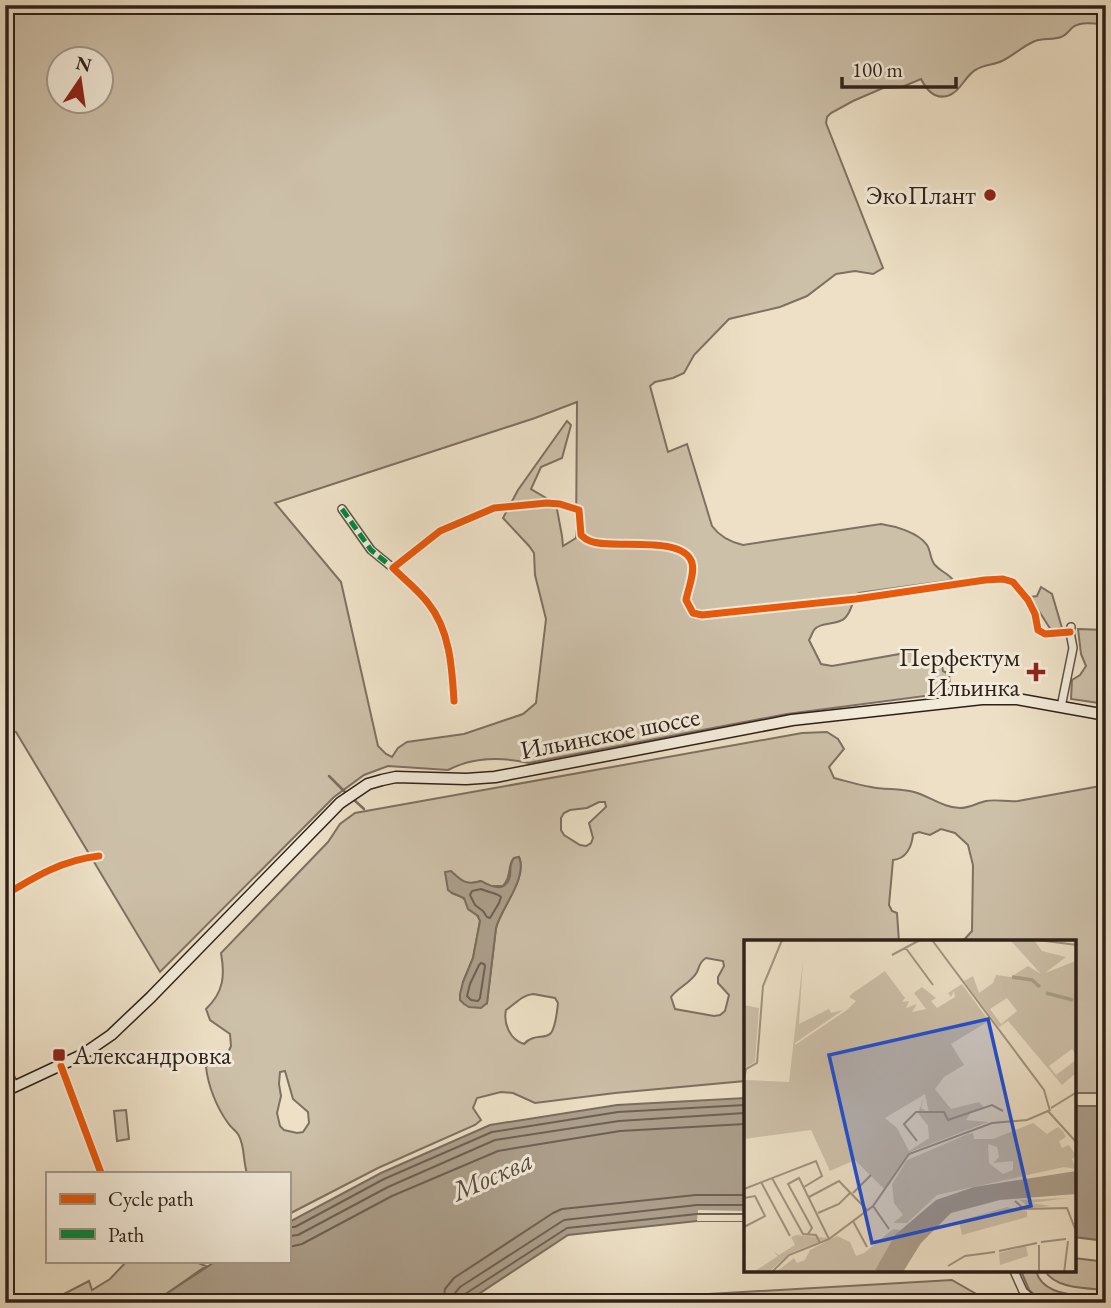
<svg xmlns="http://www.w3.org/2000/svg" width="1111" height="1308" font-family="'EB Garamond',serif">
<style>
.green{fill:#cdc0a9;stroke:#7e7062;stroke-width:2;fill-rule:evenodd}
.water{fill:#ac9f8c;stroke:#7a6d5e;stroke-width:2}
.pier{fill:#ede0c6}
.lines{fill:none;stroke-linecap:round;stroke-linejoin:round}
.shore{stroke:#6d6053;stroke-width:2}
.stream{stroke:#7a6d5e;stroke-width:2.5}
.minor-casing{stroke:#5e5145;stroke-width:10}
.secondary-casing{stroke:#2e211a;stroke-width:13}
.minor{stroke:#f3ebda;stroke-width:7}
.secondary{stroke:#f3ebda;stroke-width:10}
.quiet{stroke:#00873e;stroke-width:5;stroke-dasharray:10 5;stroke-linecap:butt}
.cycleway-casing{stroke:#f3ebda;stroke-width:11}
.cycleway{stroke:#e8590c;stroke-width:7}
.poi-dot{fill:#8f2418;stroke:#f3ebda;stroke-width:2.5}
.labels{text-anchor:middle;stroke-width:6;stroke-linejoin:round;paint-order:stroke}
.poi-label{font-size:26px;fill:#2e211a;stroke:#f3ebda;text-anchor:end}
.street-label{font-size:26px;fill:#2e211a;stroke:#f3ebda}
.water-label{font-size:28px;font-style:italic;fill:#5a4d42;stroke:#f3ebda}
.inset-river{fill:none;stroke:#ac9f8c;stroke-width:3.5}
.inset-road{fill:none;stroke:#a19481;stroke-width:2}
.view{fill:#1d4ed8;fill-opacity:0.15;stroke:#1d4ed8;stroke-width:3.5}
.inset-edge{fill:none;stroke:#2e211a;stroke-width:3.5}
</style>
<rect width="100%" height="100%" fill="#ede0c6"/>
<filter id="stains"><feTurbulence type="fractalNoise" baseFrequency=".00286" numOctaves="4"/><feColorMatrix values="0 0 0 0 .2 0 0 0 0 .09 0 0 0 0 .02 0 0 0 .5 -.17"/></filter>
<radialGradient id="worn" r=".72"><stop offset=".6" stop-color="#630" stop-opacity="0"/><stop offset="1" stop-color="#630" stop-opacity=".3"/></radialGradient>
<!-- green -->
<g class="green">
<path d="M5 5H1106V25C1097 24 1082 21 1073 27 1069 30 1067 35 1061 37 1053 40 1043 38 1035 41 1023 46 1014 55 1002 61 994 65 985 64 977 69 965 75 962 90 950 95 935 101 926 89 921 79L902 87 883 88 853 101 831 113 827 117 826 123 883 268 873 274 855 271 836 274 807 296 780 307 729 319 694 355 684 373 673 378 655 382 650 386 668 452 687 444 712 526C720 537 730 542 743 545L881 524C894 526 918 532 927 545 931 551 930 560 935 565 941 572 948 573 953 580L859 593C851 600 853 610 845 618 837 626 821 621 814 630 812 633 811 637 809 640L821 664 832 666 911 652 915 662 941 661 943 671 949 674 950 687 947 689 948 693 787 714 529 763C502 757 473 757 448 770L388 766 364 775 334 797 160 972 16 732H5ZM60 60H102V102H60ZM577 402 576 538 563 546 562 536 556 504 531 489 541 467 562 458 571 425 567 421 518 490 503 518 529 546 534 553 535 575 546 619 536 703 523 714 464 734 407 742 398 748 392 757 386 754 378 746 341 582 275 503 535 418Z"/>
<path d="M1041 587 1052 594 1062 628 1051 630 1030 597 1037 596Z"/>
<path d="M1078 629 1106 630V704L1071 699 1072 680 1080 675 1086 666 1081 654Z"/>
<path d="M827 732 838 739 844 749 829 767 834 778C846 781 859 785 871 787 885 790 900 788 914 792 929 796 944 808 960 808 969 808 977 803 986 801 996 799 1007 802 1018 801L1106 785V1029L1101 1033V1039L1106 1045V1093H1074V942H962L972 931 973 865 968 845 955 833 941 829 930 835 919 832 913 834C912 847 906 859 893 860L889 905 892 911 897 913 899 942H745V1081L615 1093 535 1103 513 1093 501 1092 477 1098 473 1108 481 1120 475 1125 378 1168 289 1214V1173H247C243 1162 245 1147 239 1136 237 1131 231 1128 228 1123 217 1108 208 1086 206 1067L215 1059 226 1057 231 1046 230 1034 210 1020 206 1009C224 992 225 975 221 953L328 842 340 824 355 813 802 733ZM599 802H605L606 807 589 823 593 838 591 843 586 846 580 845 564 835 561 830V818L564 813 570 810 587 808ZM519 857C528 878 501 908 496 928L487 1003 463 982 473 958 480 921C479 917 467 901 463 898 460 895 456 895 452 893L455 875C462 884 470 885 481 881L491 886H503C512 876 507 868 513 859ZM706 958 723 961 724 966 718 977V983L729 995 725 1011 720 1015 714 1016 675 1009 671 997C677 988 691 983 697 972 700 966 699 962 706 958ZM533 994 555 998 558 1003C557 1011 556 1026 551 1033 545 1040 534 1033 524 1044 510 1040 503 1023 506 1010 515 1004 522 995 533 994ZM285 1071 293 1099 308 1112 309 1123 303 1132 297 1133 284 1130 280 1126 277 1113 281 1096 279 1084 280 1072Z"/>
<path d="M126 1110 129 1139 117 1141 114 1111Z"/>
<path d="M1074 1258 1106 1262V1290C1086 1288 1056 1289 1045 1271H1074Z"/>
<path d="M129 1261H193L206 1266 166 1294 157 1303H42L60 1296 89 1281 92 1290 110 1279 125 1263Z"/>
<path d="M1021 1271H1036C1043 1295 1072 1294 1093 1298L1091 1303H1044L1029 1290Z"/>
<path d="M952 1280 992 1303H606V1300Z"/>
</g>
<!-- water -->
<g class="water">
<path d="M519 857C528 878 501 908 496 928L487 1003 481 1008 469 1007 464 1004 460 1000V994L463 982 473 958 480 921 478 916 468 909 464 898 452 893 448 890 445 872 451 871C461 880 466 886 481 881 491 887 506 893 510 876 511 868 509 865 514 858Z"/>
<path d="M745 1098V1221H697L568 1235 465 1303H157L166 1294 216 1261H289V1222L381 1173 490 1125 617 1105Z"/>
<path d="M1074 1106H1106V1241L1074 1237Z"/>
</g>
<!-- pier -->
<path class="pier" d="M698 1210 745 1211V1221H697Z"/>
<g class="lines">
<!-- shore -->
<g class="shore">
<path d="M481 889C487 892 498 893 501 897L499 903 490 918 487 917 483 911 475 905 470 895 472 891Z"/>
<path d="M481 963 484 964 485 966 480 998 478 1001 471 1000 467 996 470 984 479 965Z"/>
<path d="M289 1227H295L384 1179 492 1132 618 1112 745 1105"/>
<path d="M289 1236 298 1235 388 1187 495 1140 619 1121 745 1113"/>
<path d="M289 1247 302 1244 392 1196 498 1151 620 1131 745 1124"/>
<path d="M443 1303 445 1289 454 1278 553 1213 562 1209 696 1195H745"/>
<path d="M453 1303 455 1293 460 1287 564 1220 697 1205H745"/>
<path d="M462 1303V1298L465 1294 567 1228 697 1214H745"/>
</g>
<!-- stream -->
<g class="stream">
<path d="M329 776 345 792"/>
<path d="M352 798 364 809"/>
</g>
<!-- minor casing -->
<g class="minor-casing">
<g id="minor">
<path d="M342 509 371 550 393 568"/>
<path d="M454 701C452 668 450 630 428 603 418 590 405 580 393 568L440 531 494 508 547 503 560 504 579 510 581 535C583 537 587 540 590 541 611 550 684 534 692 563 695 573 688 589 686 600L693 613 702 615 856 599 985 580 1003 579 1013 582 1028 600 1035 614 1038 630 1045 634 1070 632"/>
<path d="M1061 707 1073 648 1070 632 1071 627"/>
<path d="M5 895C36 876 63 860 99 856"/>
<path d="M5 1066 15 1087"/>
<path d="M61 1066 101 1173"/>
<path d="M1014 1271 1023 1291 1036 1303"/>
</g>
</g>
<!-- secondary casing -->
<g class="secondary-casing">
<path id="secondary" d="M5 1091 82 1055 111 1035 151 997 340 803 368 784 382 780 396 777 466 779 495 777 792 720 982 699H1017L1106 715"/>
</g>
<!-- minor -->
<use href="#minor" class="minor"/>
<!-- secondary -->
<use href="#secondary" class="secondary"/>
<!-- quiet -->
<path class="quiet" d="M342 509 371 550 393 568"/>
<!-- cycleway casing -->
<g class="cycleway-casing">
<g id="cycleway">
<path d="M454 701C452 668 450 630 428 603 418 590 405 580 393 568L440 531 494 508 547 503 560 504 579 510 581 535C583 537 587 540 590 541 611 550 684 534 692 563 695 573 688 589 686 600L693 613 702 615 856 599 985 580 1003 579 1013 582 1028 600 1035 614 1038 630 1045 634 1070 632"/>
<path d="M5 895C36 876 63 860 99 856"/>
<path d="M61 1066 101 1173"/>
</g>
</g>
<!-- cycleway -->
<use href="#cycleway" class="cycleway"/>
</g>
<!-- markers -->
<g class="poi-dot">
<circle cx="990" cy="195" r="7"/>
<path d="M1032.5 661.5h7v7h7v7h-7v7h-7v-7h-7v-7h7z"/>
<rect x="52" y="1048" width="14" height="14" rx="3.5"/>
</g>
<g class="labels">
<!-- poi labels -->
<g class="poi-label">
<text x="976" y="204">ЭкоПлант</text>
<text x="1020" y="666">Перфектум<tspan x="1020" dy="30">Ильинка</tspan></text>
<text x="73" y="1064" text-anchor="start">Александровка</text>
</g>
<!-- street labels -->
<g class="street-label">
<text transform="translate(610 733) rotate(-11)" y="9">Ильинское шоссе</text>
</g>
<!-- water labels -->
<g class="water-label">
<text transform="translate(492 1175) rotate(-24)" y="10">Москва</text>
</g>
</g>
<!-- overview -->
<g transform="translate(744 940)">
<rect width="332" height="332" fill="#ede0c6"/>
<path d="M266 0H290L298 11 322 17 301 33 332 21V115L328 109 305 126 312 135 332 120V133L318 145 264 81 255 87 220 41 229 36 235 53 249 43 252 35 267 37 284 26 297 34ZM263 58 273 71 257 84 246 69ZM59 21 55 84 85 69 87 73 99 70 51 103V105L103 70 112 61 105 57 109 53 141 31 161 58 158 62 165 61 162 68 173 64 168 72 182 69 170 53 178 47 192 58 187 61 193 68 211 57 210 51 207 57 204 53 218 44 245 81 207 104 220 125 200 137 191 149 207 169 235 162 240 167 227 172 222 180 244 182 166 212 140 249 111 220 86 231 67 190 0 199 1 140 45 142ZM181 154 185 173 177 168 180 157 174 173 184 186 185 198 165 211 153 188 141 178ZM0 65 15 68 11 122 0 128ZM289 183 303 194 314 187 319 191 322 197 315 201 318 208 325 205 332 216 328 219 332 229 320 227 193 255 163 283H149L159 275 150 263 148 244 163 220 224 194 229 193 230 199H249ZM244 204 253 207 255 217 249 223 269 221V230L259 234 245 223ZM324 258 287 263 307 266 286 268 276 260ZM263 267 283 271V277L218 295 215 281ZM149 289 156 290 130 332 31 333 50 318 53 323 61 320 66 310 93 296 106 302 112 316 120 313ZM53 295 84 298 46 313 25 332 8 333 34 316 29 311 35 315 51 305 47 297ZM282 306 284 316 256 325 255 313Z" fill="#cdc0a9" fill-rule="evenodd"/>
<path d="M332 231V254L256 260 207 273 177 303 159 332H130L151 295 192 260 230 247Z" fill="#ac9f8c"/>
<path class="inset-river" d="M268 37 288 40 296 47M302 53 329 60"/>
<path class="inset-road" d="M188 0 300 150 306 171M294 0 333 5M161 7 189 45M148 15 176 0M0 139 2 129 13 123 19 46 38 0M307 168 333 152M173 201 160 184 172 172H200L204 180 248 165 259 171M28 238 59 294 72 295 76 303M17 242 46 296M0 249 72 221 78 236 60 247M109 253 127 235M65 257 95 241 123 270M0 258 11 256 21 276 0 287M271 261 280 269 323 268 333 294M129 266 145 289M74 273 95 264 107 252M109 281 123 307M64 294 68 288 44 244 55 238 85 299M297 302 322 299M255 311 293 303M204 326 221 316 251 312M27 333 45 315 85 299 129 266 165 214 248 183 283 180 304 171 333 203M295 333V305M320 333 324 301"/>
<path class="view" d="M244 79 287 266 128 303 85 115Z"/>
<rect width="332" height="332" class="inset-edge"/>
</g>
<!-- margin -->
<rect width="1111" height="1308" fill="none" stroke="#ede0c6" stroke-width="28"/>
<rect x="7" y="7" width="1097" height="1294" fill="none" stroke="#2e211a" stroke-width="3.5"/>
<rect x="14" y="14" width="1083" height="1280" fill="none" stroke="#2e211a" stroke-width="2"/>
<!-- legend -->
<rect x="46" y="1172" width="245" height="91" fill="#f3ebda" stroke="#a49a8d" stroke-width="2"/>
<rect x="60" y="1194" width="35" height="10" fill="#e8590c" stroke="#a49a8d" stroke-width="2"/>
<text x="108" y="1206" font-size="21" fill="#2e211a">Cycle path</text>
<rect x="60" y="1229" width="35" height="10" fill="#00873e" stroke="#a49a8d" stroke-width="2"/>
<text x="108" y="1242" font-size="21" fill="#2e211a">Path</text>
<!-- north arrow -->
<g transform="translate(80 80) rotate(13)"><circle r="33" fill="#f3ebda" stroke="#a49a8d" stroke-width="2"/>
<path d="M0-5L12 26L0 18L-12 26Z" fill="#8f2418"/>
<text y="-10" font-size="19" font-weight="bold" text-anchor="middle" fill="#2e211a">N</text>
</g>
<!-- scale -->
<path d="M842 77v10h114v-10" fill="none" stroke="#2e211a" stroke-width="3.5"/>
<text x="852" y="77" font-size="21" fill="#2e211a" stroke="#f3ebda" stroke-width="5" paint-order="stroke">100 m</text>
<rect width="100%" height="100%" filter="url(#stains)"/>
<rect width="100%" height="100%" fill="url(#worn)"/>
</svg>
